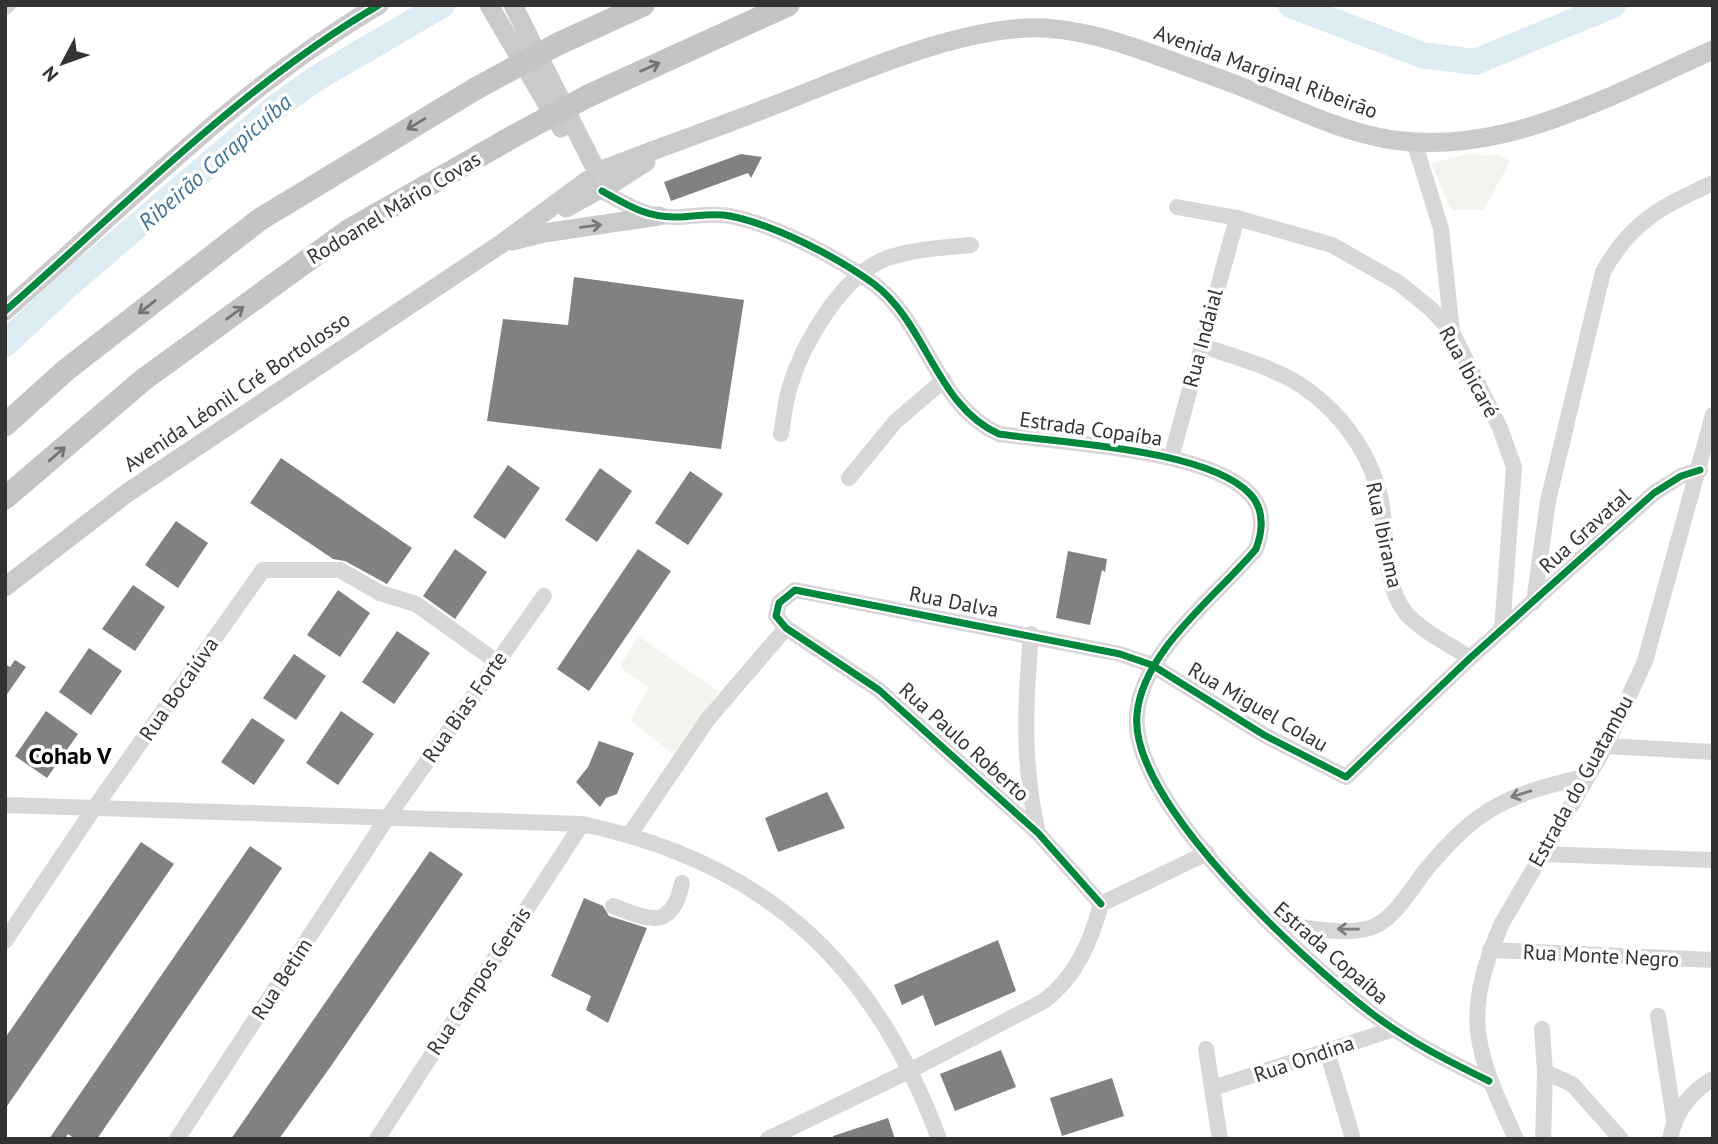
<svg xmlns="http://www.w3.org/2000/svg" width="1718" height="1144" font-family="'PT Sans',sans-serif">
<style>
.green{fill:#f1f5ed}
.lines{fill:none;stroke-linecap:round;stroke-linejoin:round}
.river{stroke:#ddebf3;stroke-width:26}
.building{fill:#818181}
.minor{stroke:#d7d7d7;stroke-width:16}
.major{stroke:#cacaca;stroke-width:19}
.highway{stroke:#c4c4c4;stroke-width:23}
.highway-bridge{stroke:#c4c4c4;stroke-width:23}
.cycleway-casing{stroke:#fff;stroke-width:11}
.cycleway{stroke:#00873e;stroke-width:7}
.oneway{stroke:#747474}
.oneway2{stroke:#777}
.oneway3{stroke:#7d7d7d}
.labels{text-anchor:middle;stroke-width:7;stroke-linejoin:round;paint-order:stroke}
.street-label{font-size:21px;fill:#333;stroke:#fff}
.water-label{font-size:23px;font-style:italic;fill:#3f7597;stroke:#fff}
.quarter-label{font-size:24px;font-weight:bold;fill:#000;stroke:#fff}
</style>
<rect width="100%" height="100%" fill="#fff"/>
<!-- green -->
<g class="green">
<path d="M1467 154 1498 155 1510 161 1484 210H1451L1431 163Z"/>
<path d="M638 636 719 691 674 755 630 720 649 688 620 667Z"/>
</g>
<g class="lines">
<!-- river -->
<g class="river">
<path d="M1291 5 1422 55 1475 62 1613 5"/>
<path d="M5 344 69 284 276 107 317 78 442 5"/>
</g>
</g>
<!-- building -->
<g class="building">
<path d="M741 154 762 157 751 178 748 173 671 201 664 182Z"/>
<path d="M574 277 744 300 721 449 487 421 503 319 568 325Z"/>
<path d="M281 458 412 548 387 584 345 561 333 559 250 503Z"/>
<path d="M508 465 540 488 505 539 473 517Z"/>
<path d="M600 468 632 491 597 542 565 520Z"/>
<path d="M690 471 723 494 688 545 655 523Z"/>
<path d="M176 521 208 543 178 588 145 565Z"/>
<path d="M455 549 487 572 455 619 423 596Z"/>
<path d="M638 549 671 571 589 691 557 669Z"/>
<path d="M1068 551 1107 559 1105 572 1102 570 1090 625 1056 618Z"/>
<path d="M133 585 165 607 135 651 102 629Z"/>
<path d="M338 590 370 613 340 657 307 635Z"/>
<path d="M397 631 430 653 394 704 362 682Z"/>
<path d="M89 648 122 671 91 715 59 692Z"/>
<path d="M294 654 326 676 296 720 263 698Z"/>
<path d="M15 660 26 667 5 697V664L10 667Z"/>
<path d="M46 711 78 734 47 778 15 756Z"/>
<path d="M341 711 374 734 338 785 306 763Z"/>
<path d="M252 718 285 740 254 785 221 762Z"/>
<path d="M599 741 634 753 617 794 606 798 600 807 576 782 588 767Z"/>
<path d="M827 792 845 828 778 852 765 818Z"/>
<path d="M141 842 174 864 5 1109V1038Z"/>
<path d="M250 846 282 868 245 923 97 1139H75L68 1134 65 1139H49Z"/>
<path d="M430 851 463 874 331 1066 279 1139H231Z"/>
<path d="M584 898 603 906 609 916 647 928 608 1023 586 1010 591 996 551 976Z"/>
<path d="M998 940 1016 991 935 1026 923 995 902 1005 894 985Z"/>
<path d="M1001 1050 1016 1087 955 1111 940 1074Z"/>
<path d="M1112 1078 1124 1116 1062 1136 1050 1098Z"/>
<path d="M888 1118 895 1139H834L833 1136Z"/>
</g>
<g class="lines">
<!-- minor -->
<g class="minor">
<path d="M5 7 8 5"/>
<path d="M1414 141 1441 229 1452 332"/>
<path d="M602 191C627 205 647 218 677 217 694 217 712 212 730 216 775 225 837 257 874 284 927 324 936 406 999 434 1061 443 1208 449 1250 494 1265 510 1263 530 1256 549 1217 596 1143 650 1137 714 1128 801 1304 961 1370 1012 1406 1040 1448 1061 1489 1081"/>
<path d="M1177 207 1237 218 1332 245 1399 283 1431 309 1452 332 1500 428 1514 467 1502 630"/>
<path d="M1200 345C1232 356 1266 365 1294 381 1341 409 1377 460 1383 514 1386 545 1385 586 1405 612 1421 631 1449 644 1470 658"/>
<path d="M781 434C784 418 785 401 790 386 803 343 842 276 885 259 912 249 942 248 971 245"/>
<path d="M1171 458 1237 218"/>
<path d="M849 478 896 421 944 380"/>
<path d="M1534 602 1548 501 1603 272C1631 221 1663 206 1713 183"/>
<path d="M1031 634C1025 705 1022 763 1038 833"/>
<path d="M1606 746 1713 752"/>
<path d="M5 805 582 824C766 862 875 965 939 1139"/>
<path d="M630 834 708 719 786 628"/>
<path d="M1541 854 1713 860"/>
<path d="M1101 904 1038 833 879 690 786 628 776 616 779 603 795 590 1120 654 1152 665 1264 735 1346 777 1470 658 1654 493 1681 476 1700 470"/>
<path d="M1101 904 1207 853"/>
<path d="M613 906C649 920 672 931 682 883"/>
<path d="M1268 922C1297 926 1349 938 1375 926 1396 916 1411 889 1425 871 1479 806 1507 795 1587 776"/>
<path d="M5 941 95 807 263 570H340L380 593 416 604 497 662"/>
<path d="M1490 950 1713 960"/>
<path d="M1658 1016 1674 1119"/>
<path d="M1542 1029 1545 1072 1543 1139"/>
<path d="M1206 1049 1220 1139"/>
<path d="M1327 1051 1353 1139"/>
<path d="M1545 1072 1572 1084 1621 1139"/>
<path d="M1213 1088 1394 1029"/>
<path d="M177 1139 387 818 544 596"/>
<path d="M377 1139 582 824"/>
<path d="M768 1139 911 1070 1044 1001C1076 977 1091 941 1101 904"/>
<path d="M1516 1139C1475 1050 1461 1017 1502 923L1606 746 1645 661 1713 415"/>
<path d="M1670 1139C1675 1113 1690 1092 1713 1079"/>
</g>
<!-- major -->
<g class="major">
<path d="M489 5 561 128"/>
<path d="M513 5 597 172C658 148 719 127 780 103 855 74 965 24 1045 28 1106 32 1164 59 1221 79 1277 99 1334 131 1393 140 1506 156 1613 94 1713 50"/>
<path d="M607 187 646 162"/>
<path d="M566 208 597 191"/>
<path d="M512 241 544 233 659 216"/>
<path d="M5 311C124 207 242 85 379 5"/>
<path d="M5 587 127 493 501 244 588 180"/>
</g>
<!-- highway -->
<g class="highway">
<path d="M558 44 643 5"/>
<path d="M588 96 788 5"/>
<path d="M5 425 66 370 259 220 475 89"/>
<path d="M5 498 143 380 348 231 514 136"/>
</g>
<!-- highway-bridge -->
<g class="highway-bridge">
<path d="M475 89 558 44"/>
<path d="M514 136 588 96"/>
</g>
<!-- cycleway casing -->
<g class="cycleway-casing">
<g id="cycleway">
<path d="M602 191C627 205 647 218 677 217 694 217 712 212 730 216 775 225 837 257 874 284 927 324 936 406 999 434 1061 443 1208 449 1250 494 1265 510 1263 530 1256 549 1217 596 1143 650 1137 714 1128 801 1304 961 1370 1012 1406 1040 1448 1061 1489 1081"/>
<path d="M5 311C124 207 242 85 379 5"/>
<path d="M1101 904 1038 833 879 690 786 628 776 616 779 603 795 590 1120 654 1152 665 1264 735 1346 777 1470 658 1654 493 1681 476 1700 470"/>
</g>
</g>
<!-- cycleway -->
<use href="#cycleway" class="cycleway"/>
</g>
<!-- one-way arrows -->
<defs><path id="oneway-shaft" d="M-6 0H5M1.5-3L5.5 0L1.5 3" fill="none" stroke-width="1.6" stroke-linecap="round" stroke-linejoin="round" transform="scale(1.75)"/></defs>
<g class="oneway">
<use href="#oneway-shaft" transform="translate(650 67) rotate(-24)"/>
<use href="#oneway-shaft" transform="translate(416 124) rotate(149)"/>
<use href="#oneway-shaft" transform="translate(147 307) rotate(142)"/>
<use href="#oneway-shaft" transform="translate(235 313) rotate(-36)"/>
<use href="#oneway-shaft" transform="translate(57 454) rotate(-41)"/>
</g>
<use class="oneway2" href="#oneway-shaft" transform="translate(591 226) rotate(-8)"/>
<g class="oneway3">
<use href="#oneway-shaft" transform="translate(1521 794) rotate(163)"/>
<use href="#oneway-shaft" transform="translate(1348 929) rotate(-179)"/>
</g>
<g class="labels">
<!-- street labels -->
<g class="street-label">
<text transform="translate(1266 72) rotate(20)" y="7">Avenida Marginal Ribeirão</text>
<text transform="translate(394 208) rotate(-31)" y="7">Rodoanel Mário Covas</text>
<text transform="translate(1203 338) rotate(-75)" y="7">Rua Indaial</text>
<text transform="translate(1469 372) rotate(61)" y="7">Rua Ibicaré</text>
<text transform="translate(237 392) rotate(-34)" y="7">Avenida Léonil Cré Bortolosso</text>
<text transform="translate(1091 429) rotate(8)" y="7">Estrada Copaíba</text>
<text transform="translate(1585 531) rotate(-42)" y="7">Rua Gravatal</text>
<text transform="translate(1384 535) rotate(78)" y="7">Rua Ibirama</text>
<text transform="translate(954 602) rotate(11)" y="7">Rua Dalva</text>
<text transform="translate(179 689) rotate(-55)" y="7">Rua Bocaiúva</text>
<text transform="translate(465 707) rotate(-55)" y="7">Rua Bias Forte</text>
<text transform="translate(1258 707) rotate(30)" y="7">Rua Miguel Colau</text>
<text transform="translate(964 742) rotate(42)" y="7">Rua Paulo Roberto</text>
<text transform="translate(1581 781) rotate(-61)" y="7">Estrada do Guatambu</text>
<text transform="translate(1331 953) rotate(41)" y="7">Estrada Copaíba</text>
<text transform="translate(1601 956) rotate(3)" y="7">Rua Monte Negro</text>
<text transform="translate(282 979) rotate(-57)" y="7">Rua Betim</text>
<text transform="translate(479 981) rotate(-57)" y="7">Rua Campos Gerais</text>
<text transform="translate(1304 1059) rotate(-19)" y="7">Rua Ondina</text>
</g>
<!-- water labels -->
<g class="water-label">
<text transform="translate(215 162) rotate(-41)" y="8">Ribeirão Carapicuíba</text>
</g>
<!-- quarter labels -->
<g class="quarter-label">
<text x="70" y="764">Cohab V</text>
</g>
</g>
<!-- border -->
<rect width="1718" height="1144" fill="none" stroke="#333333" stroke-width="14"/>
<!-- north arrow -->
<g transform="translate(63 63) rotate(229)" stroke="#ffffff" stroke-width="5" paint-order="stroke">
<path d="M0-5L12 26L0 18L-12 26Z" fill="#333333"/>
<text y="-10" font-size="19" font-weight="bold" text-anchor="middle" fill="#333333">N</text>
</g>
</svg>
